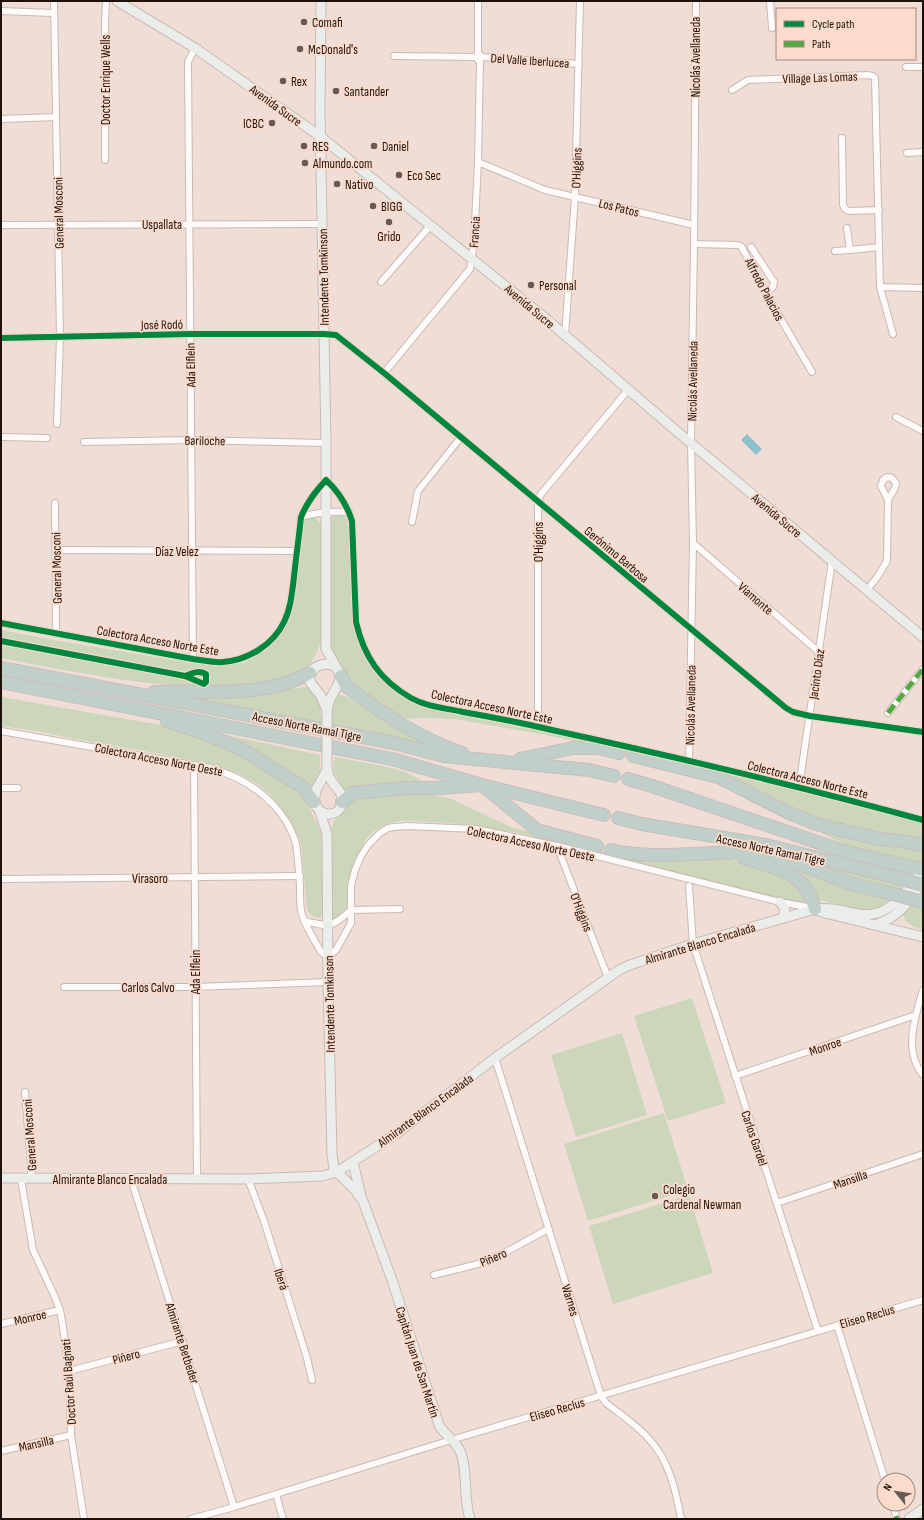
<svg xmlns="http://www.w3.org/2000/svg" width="924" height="1520" font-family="'Sofia Sans Condensed',sans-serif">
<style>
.green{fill:#cbd6bb}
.water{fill:#8dc1cd}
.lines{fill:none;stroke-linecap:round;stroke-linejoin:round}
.street-casing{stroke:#c8bab4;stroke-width:8}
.secondary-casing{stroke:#c8bab4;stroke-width:11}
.highway-casing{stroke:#c8bfbc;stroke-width:14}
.street{stroke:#fdfaf9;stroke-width:6}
.secondary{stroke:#ebedeb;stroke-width:9}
.highway{stroke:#c1cfcb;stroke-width:12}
.secondary-bridge-casing{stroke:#c8bab4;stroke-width:11;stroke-linecap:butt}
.highway-bridge-casing{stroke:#c8bfbc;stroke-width:14;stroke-linecap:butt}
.secondary-bridge{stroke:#ebedeb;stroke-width:9}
.highway-bridge{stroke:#c1cfcb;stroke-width:12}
.quiet{stroke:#52a841;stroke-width:5;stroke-dasharray:10 5;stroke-linecap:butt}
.cycleway-casing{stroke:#fbdbcb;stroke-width:8}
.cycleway{stroke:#00873e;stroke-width:6}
.poi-dot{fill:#675953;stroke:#fbdbcb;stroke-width:1.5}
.labels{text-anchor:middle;stroke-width:3.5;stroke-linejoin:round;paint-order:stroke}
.poi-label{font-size:13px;fill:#1d120c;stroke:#fbdbcb;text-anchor:start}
.street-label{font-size:13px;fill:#1d120c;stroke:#fbdbcb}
</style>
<rect width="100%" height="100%" fill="#f0ded6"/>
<!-- green -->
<g class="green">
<path d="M337 515C345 515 347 518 350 524L356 630 375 669 413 701 437 711 623 748 689 763 741 778 756 779 811 795 923 824V841L886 835 817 819 655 758 546 735 455 719 423 718 403 719 350 684 344 670 338 665 328 647 330 528 332 518Z"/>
<path d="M315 517 321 525 322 529V640C317 651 311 669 299 674 292 678 283 679 275 680 225 693 169 686 118 679 79 673 40 666 1 658V630L54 640 191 663 222 666 244 663 270 645 280 634 290 619 303 523 305 518Z"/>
<path d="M306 687C318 694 321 704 321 717L332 719C332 710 330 700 339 695L346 696 392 725 434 747 197 699V697L234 695Z"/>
<path d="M1 697 172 727 240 753 297 789 310 809 321 833 324 913 320 918 312 916 307 910 301 844 298 836 288 817 269 793 254 782 239 774 209 764 150 752 86 741 36 731 1 726Z"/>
<path d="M207 731 320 755V766L322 774 313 789 304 780 295 777Z"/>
<path d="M335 757 383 766 403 771 425 782 367 787 345 792 333 771Z"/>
<path d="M421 793 449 798 511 827 624 856 723 858 752 864 791 878 806 900 802 903H796C760 894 724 886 688 877 603 854 518 826 431 822 417 821 399 819 386 824 378 827 367 836 363 844 361 848 360 853 358 858 353 867 349 875 348 886 347 897 348 908 348 919 342 922 335 923 330 919V832L334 821 345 808 350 799 366 798 374 795Z"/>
<path d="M810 827 923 847V866L849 847Z"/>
<path d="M791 857 906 885 891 903 877 910 866 913 816 899 808 881 797 872 780 864 881 898 889 900 895 894Z"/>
<path d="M907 905 923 908V931C911 925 897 921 907 905Z"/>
<path d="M692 998 726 1103 668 1121 634 1016Z"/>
<path d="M622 1033 647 1115 576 1137 551 1055Z"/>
<path d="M664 1113 688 1190 588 1221 564 1144Z"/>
<path d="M689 1195 713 1273 613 1304 589 1226Z"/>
</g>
<!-- water -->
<path class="water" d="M747 434 762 449 756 455 741 440Z"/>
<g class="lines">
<!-- street casing -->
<g class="street-casing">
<g id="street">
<path d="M54 1 60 337 57 424"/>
<path d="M770 1 772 28"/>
<path d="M1 11 54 13"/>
<path d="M478 54V1"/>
<path d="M394 56 476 57"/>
<path d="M482 58 478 60 476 56 479 54 482 57 579 64"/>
<path d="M906 67H923"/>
<path d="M732 90 748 80 867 75 873 76 875 78 880 287 893 334"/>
<path d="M1 119 56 117"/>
<path d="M842 138 843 205 845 209 849 211 879 210"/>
<path d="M907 153 923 152"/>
<path d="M105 160V23L106 1"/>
<path d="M478 162 545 190 694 225"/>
<path d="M1 225 322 224"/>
<path d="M694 244 738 245 741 246 769 299 812 372"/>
<path d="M751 247 774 282 773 287 766 292"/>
<path d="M850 250 879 247"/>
<path d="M835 251 850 250 847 228"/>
<path d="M381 282 431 225"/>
<path d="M880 287 923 288"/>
<path d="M565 335 575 196 580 1"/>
<path d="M1 338 190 334H324L336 335 341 339 384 373 786 708 793 712 810 716 923 732"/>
<path d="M384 373 470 269 474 243 478 162 480 60"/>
<path d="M896 417 923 431"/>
<path d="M1 437 47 438"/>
<path d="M84 442 191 440 326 443"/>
<path d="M55 503 56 633"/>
<path d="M301 517C317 512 332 511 349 512"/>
<path d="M412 522 418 491 461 437"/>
<path d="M693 543 819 652"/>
<path d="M56 550 297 551"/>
<path d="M867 590 878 576 887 561 888 500 895 488 896 483 892 478 887 477 883 480 881 486 888 500"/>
<path d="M1 623 193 659C202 660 213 663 223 662 248 660 273 645 284 622 291 608 292 592 294 577 296 557 299 537 301 517 307 502 315 492 326 480 338 491 347 505 352 521L356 622C364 657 380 680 411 698 427 707 446 708 463 712 492 717 522 723 552 730 676 757 800 786 923 820"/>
<path d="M193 659 188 62 195 48"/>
<path d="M888 713 923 669"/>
<path d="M538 726V502L541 494 628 390"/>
<path d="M1 731 210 768C242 777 268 793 286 821 290 828 294 836 296 844 298 857 299 872 300 886 300 894 300 903 301 911 304 925 314 939 321 952L325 955 328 957 336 950 351 923V886L355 870 361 856 368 845 380 833 388 828 394 827 408 826 476 829 557 846 780 902 812 908"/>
<path d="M689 760 693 543 691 443 694 244 696 1"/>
<path d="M194 765 197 1178"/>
<path d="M799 787 832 561"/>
<path d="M1 788H18"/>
<path d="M557 846 601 960 608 977"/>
<path d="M1 879 300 876"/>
<path d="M689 886 693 944 818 1331"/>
<path d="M304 921C329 927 332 928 351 910L400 909"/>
<path d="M64 987H195L328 982"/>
<path d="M923 990C915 1016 903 1052 923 1075"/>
<path d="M495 1058 601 1396 606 1403C620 1414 637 1425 649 1439 669 1460 676 1491 681 1519"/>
<path d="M735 1076 916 1015"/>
<path d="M25 1092 32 1179"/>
<path d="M21 1179 33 1250 54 1295 60 1310 63 1327 69 1371 71 1435 84 1519"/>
<path d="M131 1179 234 1507"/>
<path d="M248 1179 264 1221 307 1358 312 1380"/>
<path d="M777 1203 923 1154"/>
<path d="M434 1275 478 1264 504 1253 548 1229"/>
<path d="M1 1324 60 1310"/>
<path d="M837 1325 885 1480"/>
<path d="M69 1371 183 1341"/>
<path d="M1 1451 71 1435"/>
<path d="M276 1494 283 1519"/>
<path d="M893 1504 896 1516"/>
<path d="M191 1519 234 1507 451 1440 923 1300"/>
</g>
</g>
<!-- secondary casing -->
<g class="secondary-casing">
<g id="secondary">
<path d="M117 1 195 48 321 137 545 318 680 434 923 637"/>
<path d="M321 1 320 111 326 443V649L341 676C337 692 327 696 327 715"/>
<path d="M327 710 321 696 310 682V673C316 664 327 662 336 667"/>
<path d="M327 770 316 790 314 802C320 818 340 818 342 802 344 792 335 788 331 780 328 776 327 770 327 765"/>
<path d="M320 812 327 834 328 982 332 1154 334 1169 355 1190 363 1201 392 1280 439 1425C444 1434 454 1440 459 1449 468 1464 463 1499 470 1519"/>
<path d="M780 902 785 909 783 918"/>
<path d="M815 909 825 913 923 937"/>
<path d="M875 925C900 917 908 901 923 882"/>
<path d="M353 1162 361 1196"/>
<path d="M1 1178 248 1179 323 1176 337 1172 400 1131 495 1058 619 970 630 965 693 944 815 909C830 907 843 911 858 914 889 920 906 891 923 870"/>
<path d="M909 1519 923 1509"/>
</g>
</g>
<!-- highway casing -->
<g class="highway-casing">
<g id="highway">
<path d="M1 668 394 743 444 756 589 770 614 776"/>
<path d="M341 676 346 686C381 713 420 739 462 753"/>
<path d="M1 682 392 759 482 785 604 815"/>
<path d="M154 692C205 690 263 699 310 673"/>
<path d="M167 721 201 732 241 749 303 787 314 802"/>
<path d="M633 756 718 777 789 813 816 824 879 839 900 841 923 845"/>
<path d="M520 759 573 748H599L619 753"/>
<path d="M628 779 652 786 843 851 923 870"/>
<path d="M342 802 353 793 408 788H441L482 785 537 830 597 846"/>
<path d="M618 818 642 824 766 845 894 877"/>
<path d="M611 850C658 861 706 850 754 853 787 856 818 872 849 883 861 887 873 889 885 892"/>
<path d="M744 858C763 864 795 871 806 889 810 895 813 902 815 909"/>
</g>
</g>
<!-- street -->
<use href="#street" class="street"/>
<!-- secondary -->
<use href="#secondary" class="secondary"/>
<!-- highway -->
<use href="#highway" class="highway"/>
<!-- secondary-bridge casing -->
<g class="secondary-bridge-casing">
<path id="secondary-bridge" d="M327 715V765"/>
</g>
<!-- highway-bridge casing -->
<g class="highway-bridge-casing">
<g id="highway-bridge">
<path d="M894 877 923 885"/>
<path d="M885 892 923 902"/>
</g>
</g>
<!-- secondary-bridge -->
<use href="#secondary-bridge" class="secondary-bridge"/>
<!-- highway-bridge -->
<use href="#highway-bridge" class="highway-bridge"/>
<!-- quiet -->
<g class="quiet">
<path d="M888 713 923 669"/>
<path d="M896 1516 897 1519"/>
</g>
<!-- cycleway casing -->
<g class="cycleway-casing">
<g id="cycleway">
<path d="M1 338 190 334H324L336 335 341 339 384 373 786 708 793 712 810 716 923 732"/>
<path d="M1 623 193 659C202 660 213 663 223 662 248 660 273 645 284 622 291 608 292 592 294 577 296 557 299 537 301 517 307 502 315 492 326 480 338 491 347 505 352 521L356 622C364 657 380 680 411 698 427 707 446 708 463 712 492 717 522 723 552 730 676 757 800 786 923 820"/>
<path d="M1 641 185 676 204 684 206 682V674C199 670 192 673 185 676"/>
</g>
</g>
<!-- cycleway -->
<use href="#cycleway" class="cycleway"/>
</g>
<!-- markers -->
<g class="poi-dot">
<circle cx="304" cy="22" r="4"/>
<circle cx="300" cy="49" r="4"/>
<circle cx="283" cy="81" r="4"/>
<circle cx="336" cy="91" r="4"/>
<circle cx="272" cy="123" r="4"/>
<circle cx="304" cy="146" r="4"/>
<circle cx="374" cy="146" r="4"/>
<circle cx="305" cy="163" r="4"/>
<circle cx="399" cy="175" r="4"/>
<circle cx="337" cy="184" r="4"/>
<circle cx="373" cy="206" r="4"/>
<circle cx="389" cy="222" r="4"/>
<circle cx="531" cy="285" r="4"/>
<circle cx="655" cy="1196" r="4"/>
</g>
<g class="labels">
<!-- poi labels -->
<g class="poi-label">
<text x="312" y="27">Comafi</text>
<text x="308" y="54">McDonald's</text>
<text x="291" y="86">Rex</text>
<text x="344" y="96">Santander</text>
<text x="264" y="128" text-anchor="end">ICBC</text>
<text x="312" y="151">RES</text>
<text x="382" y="151">Daniel</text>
<text x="313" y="168">Almundo.com</text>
<text x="407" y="180">Eco Sec</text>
<text x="345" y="189">Nativo</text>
<text x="381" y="211">BIGG</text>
<text x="389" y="241" text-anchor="middle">Grido</text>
<text x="539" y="290">Personal</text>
<text x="663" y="1194">Colegio<tspan x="663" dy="15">Cardenal Newman</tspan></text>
</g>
<!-- street labels -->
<g class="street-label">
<text transform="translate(695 57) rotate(-90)" y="5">Nicolás Avellaneda</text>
<text transform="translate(530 60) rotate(4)" y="5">Del Valle Iberlucea</text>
<text transform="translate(820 77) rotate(-2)" y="5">Village Las Lomas</text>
<text transform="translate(105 80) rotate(-90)" y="5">Doctor Enrique Wells</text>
<text transform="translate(276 105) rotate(36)" y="5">Avenida Sucre</text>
<text transform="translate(576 168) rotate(-88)" y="5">O'Higgins</text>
<text transform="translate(619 207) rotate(14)" y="5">Los Patos</text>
<text transform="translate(58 213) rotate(-91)" y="5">General Mosconi</text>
<text x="162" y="229">Uspallata</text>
<text transform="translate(474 232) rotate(-86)" y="5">Francia</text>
<text transform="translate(323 277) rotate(-91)" y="5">Intendente Tomkinson</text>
<text transform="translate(765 289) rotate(62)" y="5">Alfredo Palacios</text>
<text transform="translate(530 306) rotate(40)" y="5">Avenida Sucre</text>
<text transform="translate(162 324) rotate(-1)" y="5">José Rodó</text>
<text transform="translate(190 365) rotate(-91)" y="5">Ada Elflein</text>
<text transform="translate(692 381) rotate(-89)" y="5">Nicolás Avellaneda</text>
<text transform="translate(205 440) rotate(1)" y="5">Bariloche</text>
<text transform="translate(777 515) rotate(40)" y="5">Avenida Sucre</text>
<text transform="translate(538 542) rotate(-90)" y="5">O'Higgins</text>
<text x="177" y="556">Díaz Velez</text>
<text transform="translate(617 554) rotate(40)" y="5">Gerónimo Barbosa</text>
<text transform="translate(56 568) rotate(-91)" y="5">General Mosconi</text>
<text transform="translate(756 598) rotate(41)" y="5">Viamonte</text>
<text transform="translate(158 640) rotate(10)" y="5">Colectora Acceso Norte Este</text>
<text transform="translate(816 674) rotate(-82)" y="5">Jacinto Díaz</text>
<text transform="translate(690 705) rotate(-89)" y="5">Nicolás Avellaneda</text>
<text transform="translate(492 706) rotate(12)" y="5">Colectora Acceso Norte Este</text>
<text transform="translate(307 726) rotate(11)" y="5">Acceso Norte Ramal Tigre</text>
<text transform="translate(159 759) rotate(11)" y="5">Colectora Acceso Norte Oeste</text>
<text transform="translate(808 779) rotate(14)" y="5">Colectora Acceso Norte Este</text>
<text transform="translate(531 843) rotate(12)" y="5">Colectora Acceso Norte Oeste</text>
<text transform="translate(771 849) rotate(12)" y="5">Acceso Norte Ramal Tigre</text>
<text x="150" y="883">Virasoro</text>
<text transform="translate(582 912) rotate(69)" y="5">O'Higgins</text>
<text transform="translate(700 943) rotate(-17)" y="5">Almirante Blanco Encalada</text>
<text transform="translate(195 972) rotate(-90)" y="5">Ada Elflein</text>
<text x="148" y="992">Carlos Calvo</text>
<text transform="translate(329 1004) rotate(-91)" y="5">Intendente Tomkinson</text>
<text transform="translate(825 1046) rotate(-19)" y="5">Monroe</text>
<text transform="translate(425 1110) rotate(-36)" y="5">Almirante Blanco Encalada</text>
<text transform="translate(29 1135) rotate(-94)" y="5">General Mosconi</text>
<text transform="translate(755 1138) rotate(71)" y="5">Carlos Gardel</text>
<text x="110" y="1184">Almirante Blanco Encalada</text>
<text transform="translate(850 1179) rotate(-19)" y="5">Mansilla</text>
<text transform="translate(493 1257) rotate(-23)" y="5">Piñero</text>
<text transform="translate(282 1279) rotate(72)" y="5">Iberá</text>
<text transform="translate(571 1300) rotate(73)" y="5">Warnes</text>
<text transform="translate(867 1316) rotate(-16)" y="5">Eliseo Reclus</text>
<text transform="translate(30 1317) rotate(-13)" y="5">Monroe</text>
<text transform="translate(183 1343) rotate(72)" y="5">Almirante Betbeder</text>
<text transform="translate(126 1356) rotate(-15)" y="5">Piñero</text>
<text transform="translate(418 1362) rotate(72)" y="5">Capitán Juan de San Martín</text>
<text transform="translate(68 1382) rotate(-94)" y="5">Doctor Raúl Bagnati</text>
<text transform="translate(557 1409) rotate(-16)" y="5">Eliseo Reclus</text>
<text transform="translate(36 1443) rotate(-13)" y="5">Mansilla</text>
</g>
</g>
<!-- border -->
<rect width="924" height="1520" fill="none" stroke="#1d120c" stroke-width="4"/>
<!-- legend -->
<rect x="776" y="8" width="140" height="52" fill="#fbdbcb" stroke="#a28b7f"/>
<rect x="784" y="21" width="20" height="6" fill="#00873e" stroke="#a28b7f"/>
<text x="812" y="28" font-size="12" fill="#1d120c">Cycle path</text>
<rect x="784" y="41" width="20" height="6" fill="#52a841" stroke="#a28b7f"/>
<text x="812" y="48" font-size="12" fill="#1d120c">Path</text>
<!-- north arrow -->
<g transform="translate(896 1492) rotate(300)"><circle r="19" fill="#fbdbcb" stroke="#a28b7f"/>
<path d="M0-3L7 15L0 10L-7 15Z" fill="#675953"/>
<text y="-6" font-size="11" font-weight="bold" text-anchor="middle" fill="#1d120c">N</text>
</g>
</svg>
